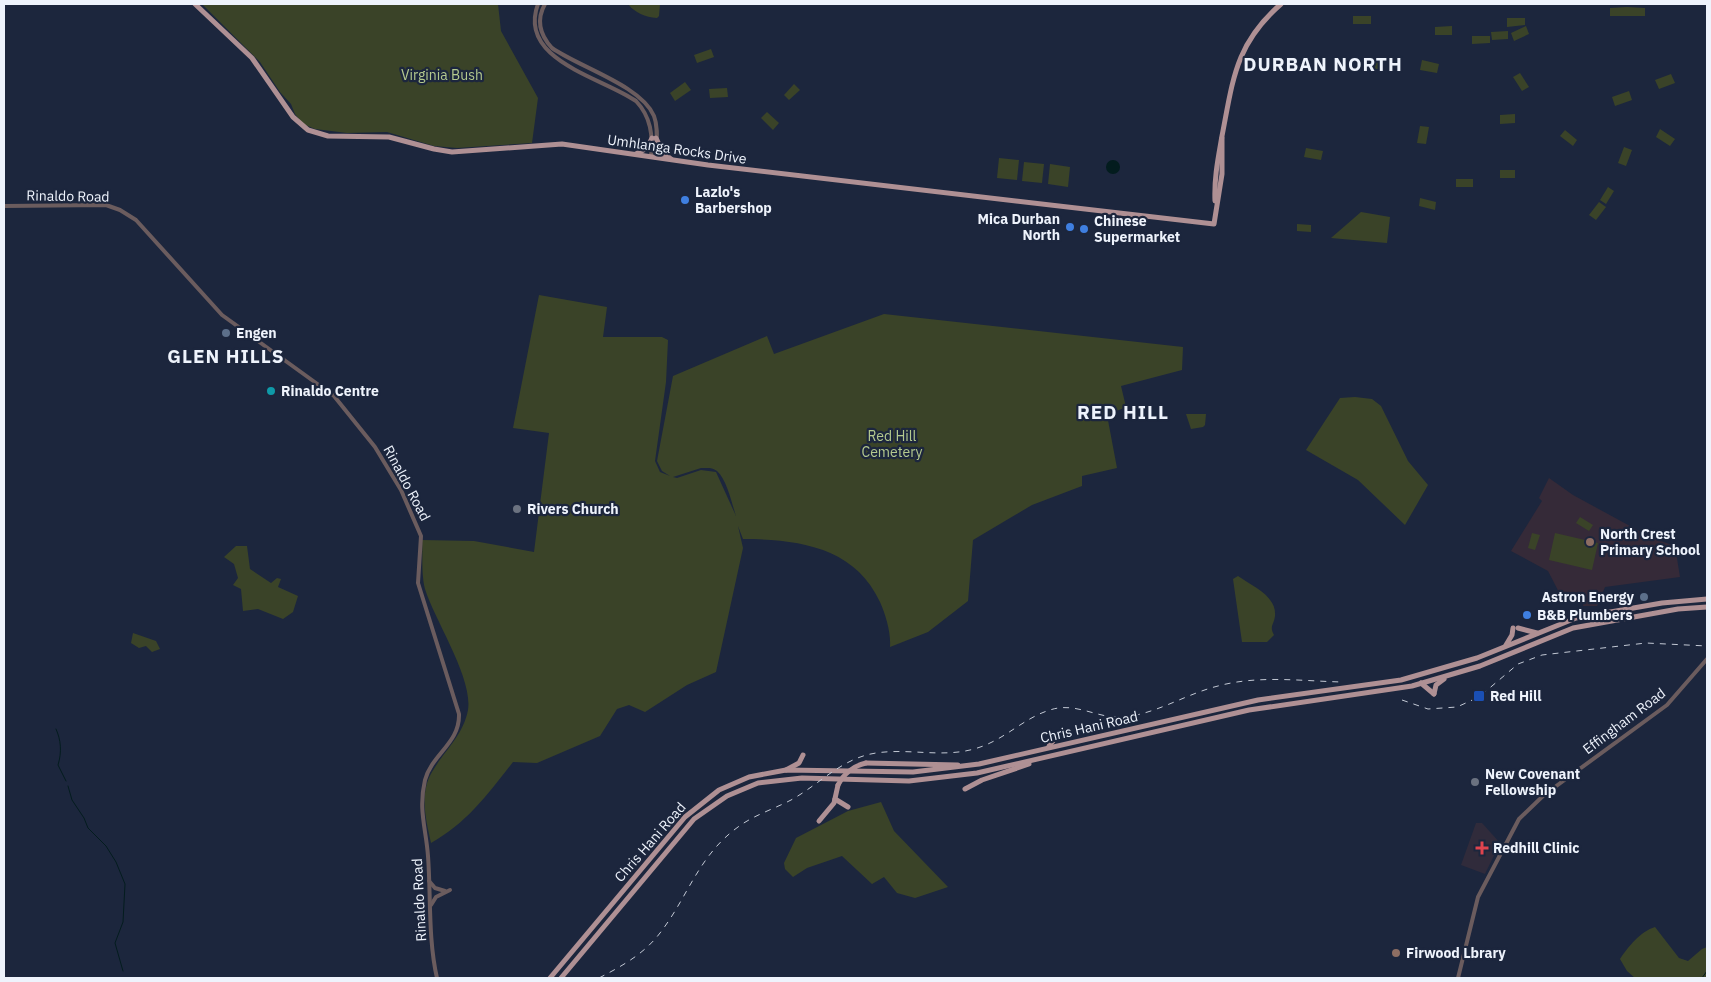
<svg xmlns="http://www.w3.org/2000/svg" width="1711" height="982" font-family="'IBM Plex Sans',sans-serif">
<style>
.education{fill:#352a38}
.medical{fill:#302b3b}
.green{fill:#3a4328;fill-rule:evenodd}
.water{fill:#031c1e}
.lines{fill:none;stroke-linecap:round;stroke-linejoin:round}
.stream{stroke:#031c1e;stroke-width:1}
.minor{stroke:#6b5c5e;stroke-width:4}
.major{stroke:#af9094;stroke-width:5}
.rail{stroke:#c3c9d5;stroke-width:1;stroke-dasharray:6 6;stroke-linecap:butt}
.major-bridge{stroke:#af9094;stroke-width:5}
.shop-dot{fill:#3f7fe0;stroke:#1c263d;stroke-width:2}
.service-dot{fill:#5c6f8a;stroke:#1c263d;stroke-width:2}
.culture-dot{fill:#0f9aa8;stroke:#1c263d;stroke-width:2}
.worship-dot{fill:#6b7280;stroke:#1c263d;stroke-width:2}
.education-dot{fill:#8d6e63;stroke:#1c263d;stroke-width:2}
.transit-dot{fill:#1a4fb4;stroke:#1c263d;stroke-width:2}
.health-dot{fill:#e0444e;stroke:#1c263d;stroke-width:2}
.labels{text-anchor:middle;stroke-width:4.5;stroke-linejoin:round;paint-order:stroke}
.park-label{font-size:14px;fill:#b4c98e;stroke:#1c263d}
.street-label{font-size:14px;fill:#eef3fc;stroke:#1c263d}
.poi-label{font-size:14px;font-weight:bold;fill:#eef3fc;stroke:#1c263d;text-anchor:start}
.district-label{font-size:19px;font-weight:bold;letter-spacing:1px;fill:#eef3fc;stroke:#1c263d}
</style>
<rect width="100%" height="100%" fill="#1c263d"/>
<!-- education -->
<path class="education" d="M1549 478 1573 495 1652 538 1675 546 1680 577 1605 587 1597 606H1583L1584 600 1574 599 1564 602 1548 571 1511 551 1542 501 1539 498Z"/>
<!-- medical -->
<path class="medical" d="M1476 823H1482L1500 843 1485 874 1461 865Z"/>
<!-- green -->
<g class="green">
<path d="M202 4H498L501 31 538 98 532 143 457 148 434 146 387 132 347 133 315 129 303 124 295 114 291 104 280 92 260 62Z"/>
<path d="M628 4H660L659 16 657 18C645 17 635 13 628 4Z"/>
<path d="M1627 7 1645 8V16H1610V8Z"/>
<rect x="1353" y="16" width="18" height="8"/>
<path d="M1507 18H1525V25L1507 27Z"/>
<path d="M1452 26V35H1435V27Z"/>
<path d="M1526 26 1529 34 1514 41 1511 33Z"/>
<path d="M1508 31V39L1492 40 1491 32Z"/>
<path d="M1472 36H1490V43L1472 44Z"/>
<path d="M711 49 714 57 697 63 694 55Z"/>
<path d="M1367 60 1383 61V69H1367Z"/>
<path d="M1422 60 1439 64 1437 73 1420 70Z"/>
<path d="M1520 73 1529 87 1522 91 1513 77Z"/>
<path d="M1671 74 1675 83 1659 89 1655 80Z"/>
<path d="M685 82 691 90 675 101 670 93Z"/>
<path d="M794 84 800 90 789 100 784 95Z"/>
<path d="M727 88 728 97 710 98 709 89Z"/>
<path d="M1629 91 1632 100 1615 106 1612 97Z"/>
<path d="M767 112 779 123 773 130 761 118Z"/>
<path d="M1515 114V123L1500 124V115Z"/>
<path d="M1420 126 1429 127 1426 144 1417 143Z"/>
<path d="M1660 129 1675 139 1670 146 1656 137Z"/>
<path d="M1565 130 1577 140 1573 146 1560 136Z"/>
<path d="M1624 147 1632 150 1626 166 1618 163Z"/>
<path d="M1306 148 1323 151 1321 160 1304 157Z"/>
<path d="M999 158 1019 160 1017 180 997 178Z"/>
<path d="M1024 162 1044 164 1042 183 1022 181Z"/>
<path d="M1050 164 1070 167 1068 187 1048 184Z"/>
<rect x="1500" y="170" width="15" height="8"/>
<rect x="1456" y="179" width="17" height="8"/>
<path d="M1608 187 1614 191 1606 204 1600 200Z"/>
<path d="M1420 198 1436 202 1435 210 1419 206Z"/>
<path d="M1599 202 1606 207 1596 220 1589 215Z"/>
<path d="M1361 212 1390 217 1387 243 1331 238Z"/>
<path d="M1297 224 1311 225V232L1297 231Z"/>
<path d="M539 295 607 307 603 337H662L668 340 666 382 655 461 660 472 670 476 662 471 657 461 673 376 767 336 774 354 884 314 1183 347 1182 370 1121 386 1126 407 1107 415 1117 468 1082 476V486L1032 505 973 540 968 601 928 632 890 647C891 632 886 616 880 602 855 547 798 539 743 539L738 526 743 548 716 672 687 685 645 712 629 705 617 709 600 736 537 763 513 762C488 794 467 823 431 843 426 820 419 794 432 772 444 751 463 736 468 710 473 678 435 621 425 589 421 574 423 555 422 540L474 541 534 552 549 433 513 428ZM701 468C707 468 712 467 717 471 727 480 732 504 736 516L716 472 701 470 677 478 673 477Z"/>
<path d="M1355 397 1372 399 1381 406 1408 461 1428 485 1405 525 1358 480 1306 450 1340 398Z"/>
<path d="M1186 414H1206L1205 425 1203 427 1191 429Z"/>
<path d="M1580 517 1593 525 1589 531 1576 523Z"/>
<path d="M1532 533 1540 535 1535 550 1528 548Z"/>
<path d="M1555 533 1598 543 1592 570 1549 560Z"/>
<path d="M236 546H247L250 569 271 583 277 578 281 579 278 587 298 596 293 612 283 619 258 609 243 611 241 589 233 585 238 578 234 564 224 557Z"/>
<path d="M1238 576C1252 586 1277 596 1275 616 1274 625 1269 626 1274 635L1267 642H1242L1233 579Z"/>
<path d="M133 633 156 641 160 649 152 652 146 646 139 648 131 643Z"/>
<path d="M881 802 894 831 948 887 915 898 897 893 884 877 872 884 842 856 807 868 793 877 785 869 784 863 796 838 848 811Z"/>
<path d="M1655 927 1679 958 1688 961 1702 949 1707 947V978H1635L1627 971 1620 959C1628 947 1641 931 1655 927Z"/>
</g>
<!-- water -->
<circle class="water" cx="1113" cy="167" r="7"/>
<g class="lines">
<!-- stream -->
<g class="stream">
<path d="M56 729C61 740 62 752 58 765L66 781"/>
<path d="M68 786 72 800 84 818 88 828 106 846 116 862 125 884 123 922 115 943 123 971"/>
<path d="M1702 978 1707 971"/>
</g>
<!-- minor -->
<g class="minor">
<path d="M538 4C517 60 601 77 636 101 651 117 653 135 651 157"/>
<path d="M545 4C536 20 540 35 552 48 579 67 642 86 654 116 659 129 656 144 656 158"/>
<path d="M4 206 106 205 120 210 136 220 222 315 334 396 375 447 401 490 421 536 418 583 459 714C460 743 432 754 425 780 418 810 426 828 428 856 431 896 428 939 437 978"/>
<path d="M429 881 435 888 445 891"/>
<path d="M431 905 436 897 450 890"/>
<path d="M1458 978 1478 897 1519 819 1544 795 1667 705 1707 659"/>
</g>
<!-- major -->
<g class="major">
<path d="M195 4 252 58 293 117 308 130 328 136 389 137 434 149 452 152 562 144 708 165 1214 224 1222 174V138"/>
<path d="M656 138 663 153 671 159"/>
<path d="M636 154 647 148 652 138"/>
<path d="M1215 201C1214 178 1218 159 1222 136 1233 80 1235 44 1281 4"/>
<path d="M1518 628 1537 633"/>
<path d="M1506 645 1512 635 1513 628"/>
<path d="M1421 683 1434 694"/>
<path d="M1434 694 1436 685 1444 679"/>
<path d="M1049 746 1057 736"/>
<path d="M866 763 958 765"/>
<path d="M786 770 799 763 803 755"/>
<path d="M965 789 982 780 1029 764"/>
<path d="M835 799 848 807"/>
<path d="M819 821 834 803 838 785"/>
<path d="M550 978 685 817 719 790 749 777 786 770 913 772 979 764 1258 700 1401 680 1477 658 1576 618 1662 603 1707 599"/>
<path d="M561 978 694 819 727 796 758 783 802 778 909 781 977 773 1249 710 1412 686 1480 666 1573 628 1678 609 1707 607"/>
</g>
<!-- rail -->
<g class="rail">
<path d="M1402 700 1428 709 1457 707 1479 697 1518 664 1542 655 1646 643 1707 646"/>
<path d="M599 978C622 966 644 954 660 933 688 897 698 856 738 827 754 815 774 809 791 800 820 784 842 758 876 753 909 748 942 758 974 749 1004 741 1023 718 1050 710 1076 701 1099 720 1125 717 1158 713 1186 694 1218 686 1258 675 1301 681 1342 682"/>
</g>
<!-- major-bridge -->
<path class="major-bridge" d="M838 785C844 773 853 766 866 763"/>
</g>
<!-- markers -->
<g class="shop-dot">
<circle cx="685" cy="200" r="5"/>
<circle cx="1070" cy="227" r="5"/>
<circle cx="1084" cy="229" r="5"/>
<circle cx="1527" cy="615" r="5"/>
</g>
<g class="service-dot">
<circle cx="226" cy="333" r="5"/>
<circle cx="1644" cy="597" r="5"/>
</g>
<circle class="culture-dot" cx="271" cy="391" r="5"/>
<g class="worship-dot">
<circle cx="517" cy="509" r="5"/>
<circle cx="1475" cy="782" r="5"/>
</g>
<g class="education-dot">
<circle cx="1590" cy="542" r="5"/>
<circle cx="1396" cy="953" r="5"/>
</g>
<rect class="transit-dot" x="1473" y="690" width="12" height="12" rx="2.5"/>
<path class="health-dot" d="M1479.5 840.5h5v5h5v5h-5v5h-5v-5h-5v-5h5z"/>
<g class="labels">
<!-- park labels -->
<g class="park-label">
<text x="442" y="80">Virginia Bush</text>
<text x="892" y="441">Red Hill<tspan x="892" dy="16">Cemetery</tspan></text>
</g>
<!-- street labels -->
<g class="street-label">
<text transform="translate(677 149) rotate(8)" y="5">Umhlanga Rocks Drive</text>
<text transform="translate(68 196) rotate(1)" y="5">Rinaldo Road</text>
<text transform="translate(407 483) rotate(62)" y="5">Rinaldo Road</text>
<text transform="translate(1624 721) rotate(-37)" y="5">Effingham Road</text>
<text transform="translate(1089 727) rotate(-13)" y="5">Chris Hani Road</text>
<text transform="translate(650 842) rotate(-49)" y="5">Chris Hani Road</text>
<text transform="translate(419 900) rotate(-93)" y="5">Rinaldo Road</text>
</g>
<!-- poi labels -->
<g class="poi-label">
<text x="695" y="197">Lazlo's<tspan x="695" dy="16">Barbershop</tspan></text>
<text x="1060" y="224" text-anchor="end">Mica Durban<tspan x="1060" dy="16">North</tspan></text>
<text x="1094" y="226">Chinese<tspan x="1094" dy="16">Supermarket</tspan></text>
<text x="236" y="338">Engen</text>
<text x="281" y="396">Rinaldo Centre</text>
<text x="527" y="514">Rivers Church</text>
<text x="1600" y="539">North Crest<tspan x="1600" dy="16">Primary School</tspan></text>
<text x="1634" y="602" text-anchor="end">Astron Energy</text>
<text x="1537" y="620">B&amp;B Plumbers</text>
<text x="1490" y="701">Red Hill</text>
<text x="1485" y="779">New Covenant<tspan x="1485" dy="16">Fellowship</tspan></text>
<text x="1493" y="853">Redhill Clinic</text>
<text x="1406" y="958">Firwood Lbrary</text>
</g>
<!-- district labels -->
<g class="district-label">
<text x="1323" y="71">DURBAN NORTH</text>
<text x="226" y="363">GLEN HILLS</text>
<text x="1123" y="419">RED HILL</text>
</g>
</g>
<!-- border -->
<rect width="1711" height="982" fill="none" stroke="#eef3fc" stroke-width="10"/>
</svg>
